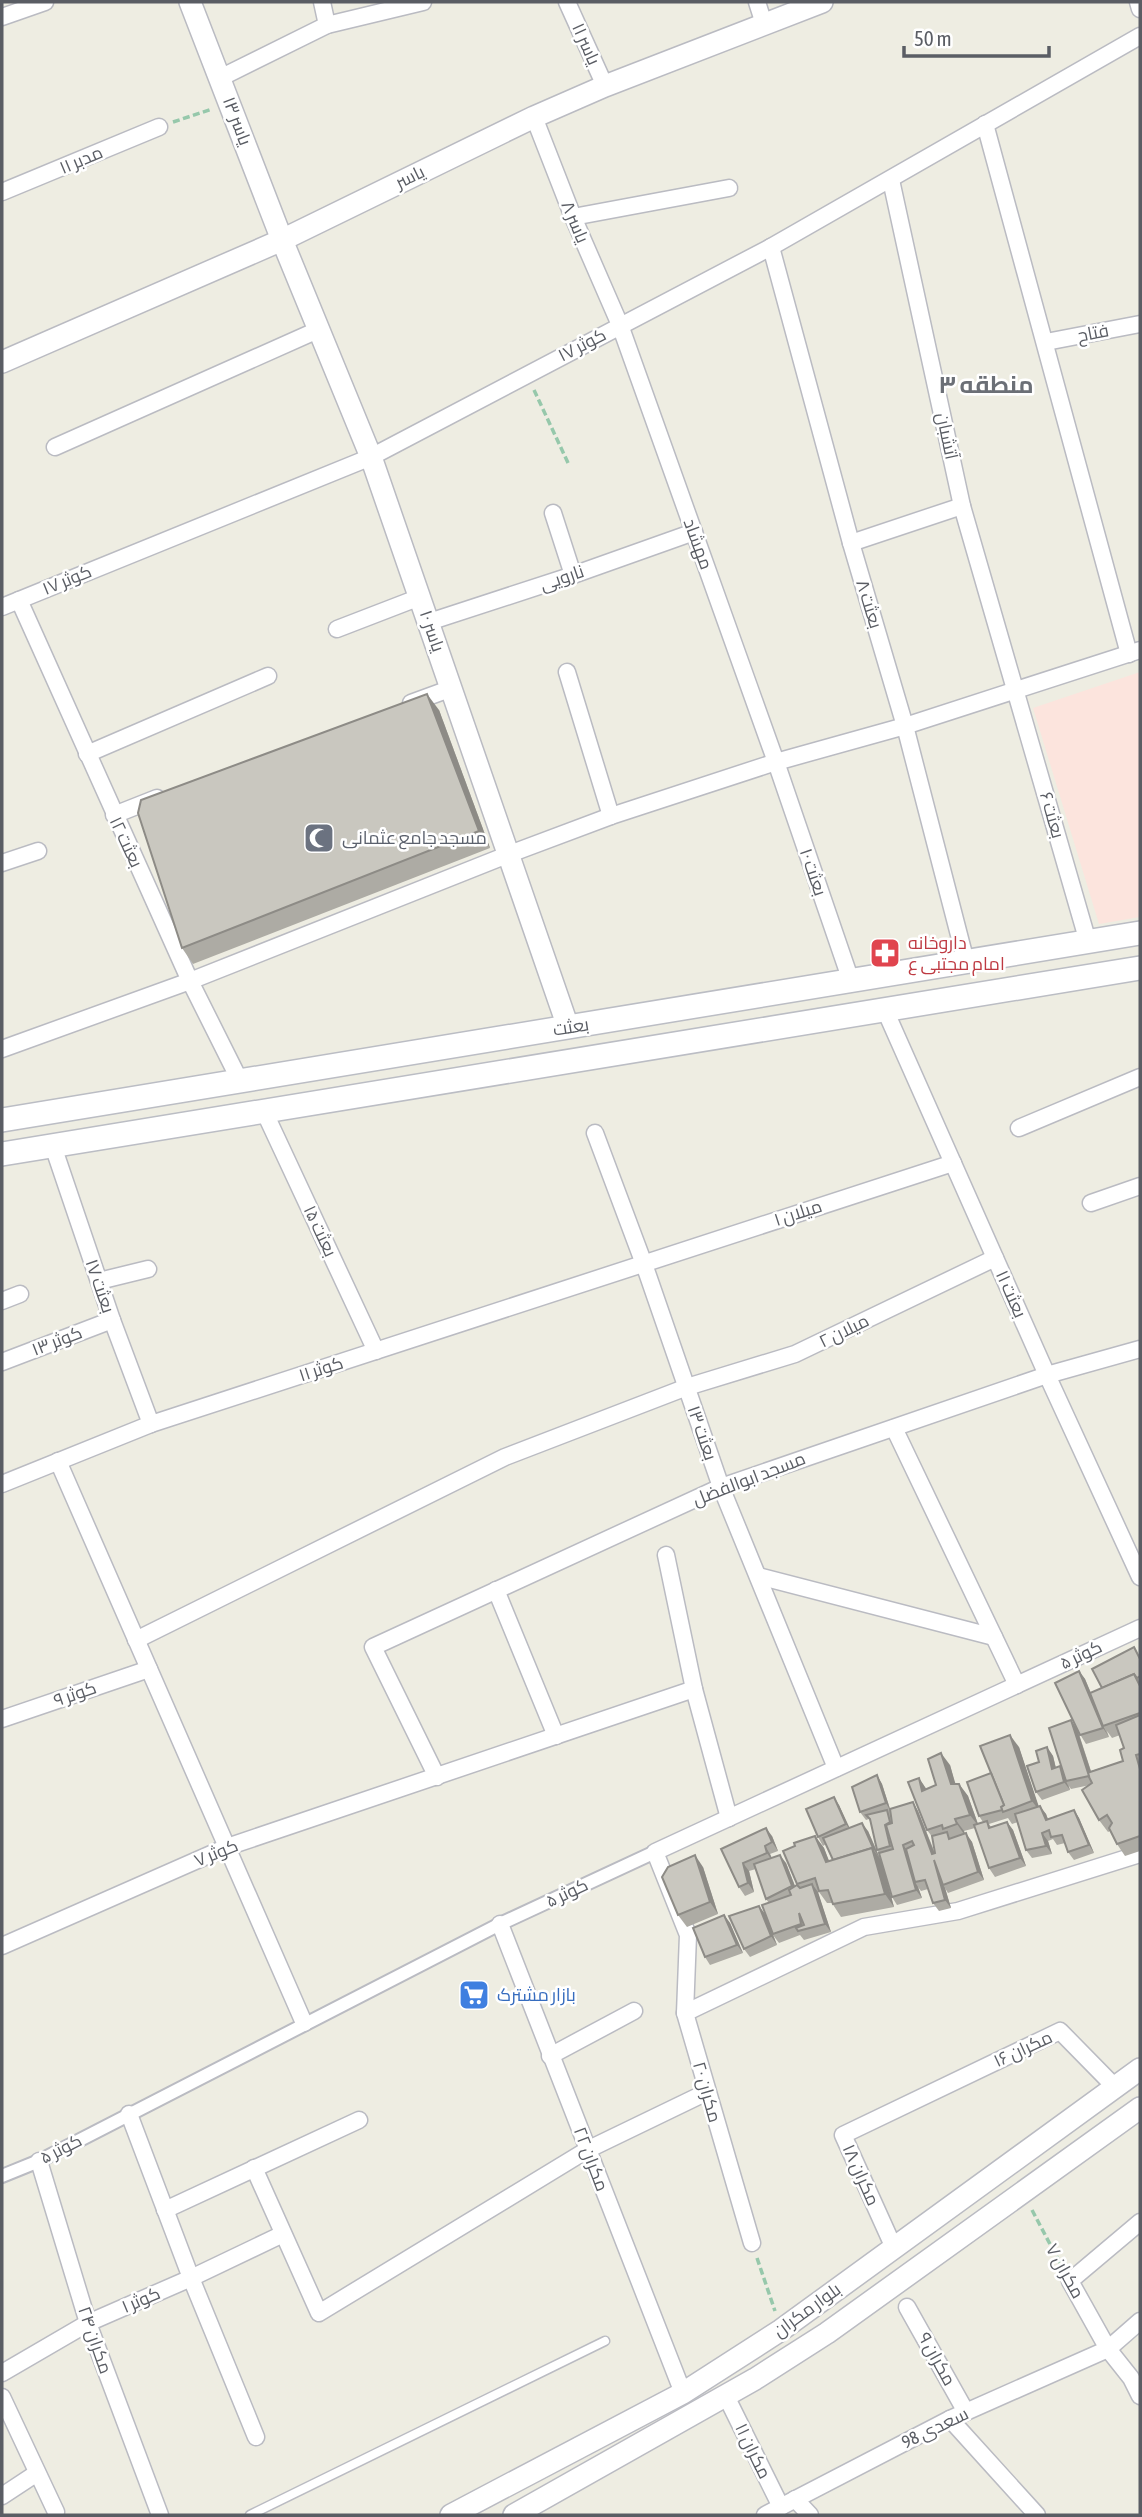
<svg xmlns="http://www.w3.org/2000/svg" width="1142" height="2517" font-family="'Asap Condensed',Cairo,sans-serif">
<style>
.medical{fill:#fce4dd}
.lines{fill:none;stroke-linecap:round;stroke-linejoin:round}
.service-casing{stroke:#babbc2;stroke-width:11}
.pedestrian-casing{stroke:#babbc2;stroke-width:16}
.minor-casing{stroke:#babbc2;stroke-width:19}
.tertiary-casing{stroke:#babbc2;stroke-width:24}
.secondary-casing{stroke:#bbbdc4;stroke-width:26}
.path{stroke:#96c8ab;stroke-width:3.5;stroke-dasharray:7 3.5;stroke-linecap:butt}
.service{stroke:#fff;stroke-width:8}
.pedestrian{stroke:#fff;stroke-width:12}
.minor{stroke:#fff;stroke-width:16}
.tertiary{stroke:#fff;stroke-width:21}
.secondary{stroke:#fff;stroke-width:23}
.wall{fill:#adaba4;fill-rule:evenodd}
.shaded-wall{fill:#8d8b86}
.building{fill:#c9c7bf;stroke:#8d8b86;stroke-width:2}
.labels{text-anchor:middle;stroke-width:5;stroke-linejoin:round;paint-order:stroke}
.street-label{font-size:18px;fill:#5a5d64;stroke:#fff}
.worship-label{font-size:18px;fill:#5b616d;stroke:#fff;text-anchor:start}
.health-label{font-size:18px;fill:#be3a42;stroke:#fff;text-anchor:start}
.shop-label{font-size:18px;fill:#366cbe;stroke:#fff;text-anchor:start}
.district-label{font-size:24px;font-weight:bold;fill:#6b6f76;stroke:#fff}
</style>
<rect width="100%" height="100%" fill="#eeede2"/>
<!-- medical -->
<path class="medical" d="M1140 672V917L1099 924 1033 708Z"/>
<g class="lines">
<!-- service casing -->
<g class="service-casing">
<path id="service" d="M250 2515 605 2341"/>
</g>
<!-- pedestrian casing -->
<g class="pedestrian-casing">
<path id="pedestrian" d="M2 2176 39 2161 500 1924 655 1852"/>
</g>
<!-- minor casing -->
<g class="minor-casing">
<g id="minor">
<path d="M322 2 327 25"/>
<path d="M567 2 605 86"/>
<path d="M757 2 764 24"/>
<path d="M1138 2 1140 9"/>
<path d="M2 17 45 2"/>
<path d="M220 78 327 25 423 2"/>
<path d="M534 117 573 217 620 325 776 762 851 981"/>
<path d="M985 124 1129 654"/>
<path d="M891 180 962 506 1088 942"/>
<path d="M2 192 159 127"/>
<path d="M573 217 729 188"/>
<path d="M771 247 851 543 905 726 966 962"/>
<path d="M1046 342 1140 324"/>
<path d="M55 447 320 329"/>
<path d="M553 513 573 575"/>
<path d="M851 543 962 506"/>
<path d="M19 600 190 981 240 1081"/>
<path d="M2 607 371 457 771 247 1140 36"/>
<path d="M429 622 573 575 694 532"/>
<path d="M337 629 420 597"/>
<path d="M567 672 611 816"/>
<path d="M411 703 452 688"/>
<path d="M87 754 268 676"/>
<path d="M114 815 157 798"/>
<path d="M2 863 38 851"/>
<path d="M885 1010 1047 1375 1140 1577"/>
<path d="M2 1049 190 981 507 855 611 816 776 762 905 726 1140 650"/>
<path d="M264 1111 376 1351"/>
<path d="M1019 1128 1140 1077"/>
<path d="M595 1133 644 1264 721 1487 836 1768"/>
<path d="M53 1146 112 1320 151 1424"/>
<path d="M1091 1203 1140 1186"/>
<path d="M99 1281 148 1269"/>
<path d="M2 1301 20 1294"/>
<path d="M2 1362 112 1320"/>
<path d="M894 1428 1017 1685"/>
<path d="M58 1461 304 2023"/>
<path d="M2 1484 151 1424 953 1163"/>
<path d="M666 1555 694 1689 729 1818"/>
<path d="M758 1576 994 1637"/>
<path d="M496 1590 556 1736"/>
<path d="M136 1640 505 1457 687 1387 795 1354 995 1258"/>
<path d="M2 1719 149 1669"/>
<path d="M437 1777 373 1647 721 1487 1047 1375 1140 1349"/>
<path d="M500 1924 683 2393"/>
<path d="M2 1946 227 1847 694 1689"/>
<path d="M685 2013 864 1927 958 1911 1140 1854"/>
<path d="M550 2056 634 2011"/>
<path d="M129 2114 191 2278 256 2437"/>
<path d="M39 2161 88 2323 160 2515"/>
<path d="M254 2168 319 2313 587 2150 707 2092"/>
<path d="M165 2210 359 2120"/>
<path d="M1140 2222 1070 2281 1108 2349 1131 2378 1140 2396"/>
<path d="M752 2243 685 2013 688 1935 655 1852 1140 1628"/>
<path d="M894 2248 843 2135 1060 2031 1116 2088"/>
<path d="M907 2307 966 2412"/>
<path d="M2 2373 88 2323 191 2278 283 2234"/>
<path d="M726 2396 781 2507"/>
<path d="M2 2397 56 2512"/>
<path d="M950 2419 1037 2515"/>
<path d="M2 2496 37 2473"/>
<path d="M795 2499 810 2515"/>
<path d="M765 2515 950 2419 1108 2349 1140 2321"/>
</g>
</g>
<!-- tertiary casing -->
<g class="tertiary-casing">
<g id="tertiary">
<path d="M190 2 282 240 371 457 568 1027"/>
<path d="M2 362 282 240 534 117 605 86 822 2"/>
<path d="M451 2515 683 2393 781 2330 1140 2069"/>
<path d="M514 2515 755 2379 827 2333 1140 2108"/>
</g>
</g>
<!-- secondary casing -->
<g class="secondary-casing">
<g id="secondary">
<path d="M2 1120 1140 933"/>
<path d="M2 1154 1140 968"/>
</g>
</g>
<!-- path -->
<g class="path">
<path d="M173 122 212 109"/>
<path d="M534 390 569 465"/>
<path d="M1032 2210 1061 2265"/>
<path d="M757 2258 775 2311"/>
</g>
<!-- service -->
<use href="#service" class="service"/>
<!-- pedestrian -->
<use href="#pedestrian" class="pedestrian"/>
<!-- minor -->
<use href="#minor" class="minor"/>
<!-- tertiary -->
<use href="#tertiary" class="tertiary"/>
<!-- secondary -->
<use href="#secondary" class="secondary"/>
</g>
<!-- wall -->
<g class="wall">
<path d="M439 710 490 848 193 964 182 948Z"/>
<path d="M1140 1656V1851L1125 1856 1117 1844 1110 1831 1108 1832 1099 1820 1090 1785 1071 1789 1069 1786 1070 1790 1042 1800 1036 1792 1039 1762 1047 1747 1053 1756 1056 1768 1060 1766 1062 1770 1071 1720 1076 1727 1079 1671 1085 1679 1091 1693 1102 1688ZM1078 1731 1086 1744 1109 1737 1107 1731 1112 1738 1120 1735 1124 1748 1123 1761 1091 1771Z"/>
<path d="M1019 1747 1038 1806 1046 1814 1048 1819 1074 1810 1079 1818 1094 1853 1074 1860 1068 1852 1065 1843 1057 1845 1053 1839 1048 1841 1052 1854 1032 1858 1026 1850 1018 1822 1012 1824 1008 1818 989 1824 991 1827 1007 1822 1013 1830 1026 1866 995 1877 989 1868 975 1828 964 1831 965 1834 972 1842 984 1880 948 1893 945 1888 951 1908 939 1911 933 1903 928 1889 921 1891 918 1887 922 1898 897 1905 892 1897 880 1854 877 1850 870 1821 869 1819 866 1820 860 1812 877 1775 882 1784 890 1809 913 1802 918 1811 935 1853 933 1838 927 1830 919 1778 926 1789 936 1785 950 1765 955 1784H959L968 1796 978 1824 983 1822 979 1816 991 1773Z"/>
<path d="M839 1805 849 1828 868 1831 881 1860 894 1907 841 1917 832 1903H827L819 1892 818 1893 831 1932 804 1940 800 1935 779 1943 773 1935 777 1945 750 1957 744 1949 759 1906 765 1914 769 1903 766 1899 756 1869 749 1871 754 1892 745 1896 739 1887 721 1849 772 1836 778 1851 770 1854 772 1858 786 1863 795 1886 797 1885 815 1836 824 1848 829 1861 833 1860 826 1844 823 1846 818 1837Z"/>
<path d="M703 1867 718 1914 687 1927 678 1915Z"/>
<path d="M724 1915 730 1923 743 1953 710 1965 705 1957Z"/>
</g>
<!-- shaded-wall -->
<g class="shaded-wall">
<path d="M427 694 439 710 490 848 479 831Z"/>
<path d="M1079 1671 1085 1679 1104 1725 1103 1726 1109 1737 1103 1728Z"/>
<path d="M1071 1720 1077 1729 1095 1784 1089 1775Z"/>
<path d="M1010 1735 1019 1747 1041 1813 1032 1801Z"/>
<path d="M1047 1747 1053 1756 1058 1777 1052 1769Z"/>
<path d="M941 1753 950 1765 959 1796 951 1784Z"/>
<path d="M1060 1766 1065 1775 1066 1781 1070 1790 1064 1782Z"/>
<path d="M877 1775 882 1784 891 1812 886 1803Z"/>
<path d="M919 1778 927 1790 922 1791Z"/>
<path d="M959 1784 968 1796 979 1827 970 1815Z"/>
<path d="M834 1797 839 1805 852 1833 846 1824Z"/>
<path d="M913 1802 918 1811 938 1862 932 1854Z"/>
<path d="M1040 1806 1046 1814 1051 1828 1046 1820Z"/>
<path d="M1074 1810 1079 1818 1094 1853 1089 1845Z"/>
<path d="M955 1819 964 1831 966 1837 957 1824Z"/>
<path d="M1007 1822 1013 1830 1026 1866 1020 1858Z"/>
<path d="M862 1823 868 1831 880 1859 874 1850Z"/>
<path d="M766 1828 772 1836 778 1851 772 1842Z"/>
<path d="M966 1833 972 1842 984 1880 978 1872Z"/>
<path d="M1042 1833 1048 1841 1052 1854 1046 1846Z"/>
<path d="M815 1836 824 1848 834 1874 826 1862Z"/>
<path d="M903 1845 909 1853 915 1882 918 1887 922 1898 916 1890Z"/>
<path d="M765 1846 770 1854 773 1862 767 1853Z"/>
<path d="M872 1848 881 1860 894 1907 885 1894Z"/>
<path d="M695 1855 703 1867 718 1914 710 1902Z"/>
<path d="M780 1855 786 1863 798 1894 792 1886Z"/>
<path d="M934 1860 943 1885 945 1888 951 1908 945 1900Z"/>
<path d="M743 1863 749 1871 754 1892 748 1883Z"/>
<path d="M812 1884 818 1892 831 1932 825 1924Z"/>
<path d="M759 1906 765 1914 777 1945 771 1936Z"/>
<path d="M724 1915 730 1923 743 1953 737 1945Z"/>
</g>
<!-- building -->
<g class="building">
<path d="M427 694 479 831 182 948 138 813 141 800Z"/>
<path d="M1134 1647 1140 1659V1676L1137 1678 1134 1674 1102 1688 1092 1669Z"/>
<path d="M1079 1671 1103 1728 1080 1735 1055 1683Z"/>
<path d="M1134 1674 1140 1686V1713L1103 1726 1090 1693Z"/>
<path d="M1140 1715V1754L1136 1755 1140 1769V1836L1117 1844 1109 1828 1112 1823 1107 1815 1099 1820 1082 1790 1092 1783 1087 1773 1123 1761 1120 1750 1124 1748 1116 1725Z"/>
<path d="M1071 1720 1089 1776 1066 1781 1049 1728Z"/>
<path d="M1010 1735 1032 1801 1003 1812 1001 1807 1004 1805 980 1746Z"/>
<path d="M1047 1747 1052 1769 1060 1766 1064 1782 1036 1792 1027 1766 1039 1762 1036 1751Z"/>
<path d="M941 1753 951 1784H959L970 1815 955 1819 957 1824 943 1829 942 1825 927 1830 908 1782 919 1778 922 1791 936 1785 928 1759Z"/>
<path d="M991 1773 1004 1805 1001 1807 1002 1810 979 1816 967 1782Z"/>
<path d="M877 1775 886 1803 860 1812 852 1787Z"/>
<path d="M834 1797 846 1824 818 1837 806 1809Z"/>
<path d="M913 1802 932 1854 935 1853 932 1836 947 1832 949 1839 966 1833 978 1872 943 1885 934 1860 945 1900 933 1903 925 1880 915 1882 906 1849 914 1845 912 1841 903 1845 916 1890 892 1897 879 1853 893 1849 886 1825 892 1823 890 1809Z"/>
<path d="M1040 1806 1046 1820 1074 1810 1089 1845 1068 1852 1062 1835 1051 1837 1049 1830 1042 1833 1046 1846 1026 1850 1015 1814Z"/>
<path d="M887 1810 890 1822 885 1825 890 1846 877 1850 870 1819 866 1815Z"/>
<path d="M987 1821 989 1828 1007 1822 1020 1858 989 1868 974 1825Z"/>
<path d="M862 1823 874 1850 872 1848 833 1860 823 1838Z"/>
<path d="M766 1828 772 1842 765 1846 767 1853 743 1863 748 1883 739 1887 721 1849Z"/>
<path d="M815 1836 826 1862 872 1848 885 1894 833 1904 828 1890 819 1891 815 1878 797 1884 783 1851 795 1846 794 1843Z"/>
<path d="M695 1855 710 1902 678 1915 662 1877 668 1867Z"/>
<path d="M780 1855 792 1886 766 1899 754 1864Z"/>
<path d="M812 1884 825 1924 798 1931 796 1928 804 1925 799 1913 801 1924 773 1934 762 1905 791 1895 789 1890 797 1885 800 1888Z"/>
<path d="M759 1906 771 1936 744 1949 729 1916Z"/>
<path d="M724 1915 737 1945 705 1957 693 1928Z"/>
</g>
<!-- icons -->
<defs>
<g id="mosque-square" transform="scale(1.575)"><rect x="-9" y="-9" width="18" height="18" rx="4" fill="#6b7280" stroke="#fff"/><path d="M3.5-4.9A6 6 0 1 0 3.5 4.9A5 5 0 1 1 3.5-4.9Z" fill="#fff"/></g>
<g id="pharmacy-square" transform="scale(1.575)"><rect x="-9" y="-9" width="18" height="18" rx="4" fill="#e0444e" stroke="#fff"/><path d="M-2-6h4v4h4v4h-4v4h-4v-4h-4v-4h4Z" fill="#fff"/></g>
<g id="supermarket-square" transform="scale(1.575)"><rect x="-9" y="-9" width="18" height="18" rx="4" fill="#3f7fe0" stroke="#fff"/><path d="M-6-5.5h2.5l.6 2H6L4.5 2H-2.5L-4.4-4H-6ZM-1.5 3.2a1.3 1.3 0 1 0 .1 0ZM3 3.2a1.3 1.3 0 1 0 .1 0Z" fill="#fff"/></g>
</defs>
<g fill-rule="evenodd">
<use href="#mosque-square" x="319" y="838"/>
<use href="#pharmacy-square" x="885" y="953"/>
<use href="#supermarket-square" x="474" y="1995"/>
</g>
<g class="labels">
<!-- street labels -->
<g class="street-label">
<text transform="translate(586 44) rotate(66)" y="6">یاسر ۱۱</text>
<text transform="translate(237 121) rotate(69)" y="6">یاسر ۱۳</text>
<text transform="translate(81 160) rotate(-23)" y="6">مدبر ۱۱</text>
<text transform="translate(410 177) rotate(-26)" y="6">یاسر</text>
<text transform="translate(575 222) rotate(67)" y="6">یاسر ۸</text>
<text transform="translate(1093 333) rotate(-11)" y="6">فتاح</text>
<text transform="translate(582 345) rotate(-27)" y="6">کوثر ۱۷</text>
<text transform="translate(947 436) rotate(78)" y="6">آتشبان</text>
<text transform="translate(698 544) rotate(70)" y="6">مهشاد</text>
<text transform="translate(562 578) rotate(-19)" y="6">نارویی</text>
<text transform="translate(67 580) rotate(-22)" y="6">کوثر ۱۷</text>
<text transform="translate(869 604) rotate(73)" y="6">بعثت ۸</text>
<text transform="translate(432 631) rotate(71)" y="6">یاسر ۱۰</text>
<text transform="translate(1052 815) rotate(74)" y="6">بعثت ۶</text>
<text transform="translate(126 842) rotate(65)" y="6">بعثت ۱۲</text>
<text transform="translate(813 872) rotate(71)" y="6">بعثت ۱۰</text>
<text transform="translate(571 1027) rotate(-9)" y="6">بعثت</text>
<text transform="translate(798 1213) rotate(-18)" y="6">میلان ۱</text>
<text transform="translate(320 1231) rotate(65)" y="6">بعثت ۱۵</text>
<text transform="translate(100 1286) rotate(71)" y="6">بعثت ۱۷</text>
<text transform="translate(1011 1294) rotate(66)" y="6">بعثت ۱۱</text>
<text transform="translate(844 1331) rotate(-26)" y="6">میلان ۲</text>
<text transform="translate(57 1341) rotate(-21)" y="6">کوثر ۱۳</text>
<text transform="translate(321 1369) rotate(-18)" y="6">کوثر ۱۱</text>
<text transform="translate(702 1433) rotate(71)" y="6">بعثت ۱۳</text>
<text transform="translate(749 1479) rotate(-21)" y="6">مسجد ابوالفضل</text>
<text transform="translate(1081 1655) rotate(-25)" y="6">کوثر ۵</text>
<text transform="translate(75 1694) rotate(-19)" y="6">کوثر ۹</text>
<text transform="translate(216 1853) rotate(-22)" y="6">کوثر ۷</text>
<text transform="translate(567 1893) rotate(-25)" y="6">کوثر ۵</text>
<text transform="translate(1023 2049) rotate(-25)" y="6">مکران ۱۶</text>
<text transform="translate(707 2092) rotate(74)" y="6">مکران ۲۰</text>
<text transform="translate(61 2149) rotate(-27)" y="6">کوثر ۵</text>
<text transform="translate(591 2159) rotate(69)" y="6">مکران ۲۲</text>
<text transform="translate(861 2175) rotate(66)" y="6">مکران ۱۸</text>
<text transform="translate(1065 2271) rotate(61)" y="6">مکران ۷</text>
<text transform="translate(141 2300) rotate(-23)" y="6">کوثر ۱</text>
<text transform="translate(807 2310) rotate(-36)" y="6">بلوار مکران</text>
<text transform="translate(95 2340) rotate(71)" y="6">مکران ۲۴</text>
<text transform="translate(937 2359) rotate(61)" y="6">مکران ۹</text>
<text transform="translate(935 2428) rotate(-26)" y="6">سعدی 98</text>
<text transform="translate(753 2451) rotate(64)" y="6">مکران ۱۱</text>
</g>
<!-- worship labels -->
<g class="worship-label">
<text x="342" y="844">مسجد جامع عثمانی</text>
</g>
<!-- health labels -->
<g class="health-label">
<text x="908" y="949">داروخانه<tspan x="908" dy="21">امام مجتبی ع</tspan></text>
</g>
<!-- shop labels -->
<g class="shop-label">
<text x="497" y="2001">بازار مشترک</text>
</g>
<!-- district labels -->
<g class="district-label">
<text x="986" y="393">منطقه ۳</text>
</g>
</g>
<!-- border -->
<rect width="1142" height="2517" fill="none" stroke="#5a5d64" stroke-width="7"/>
<!-- scale -->
<path d="M904 46v10h145v-10" fill="none" stroke="#5a5d64" stroke-width="3.5"/>
<text x="914" y="46" font-size="21" fill="#5a5d64" stroke="#ffffff" stroke-width="5" paint-order="stroke">50 m</text>
</svg>
